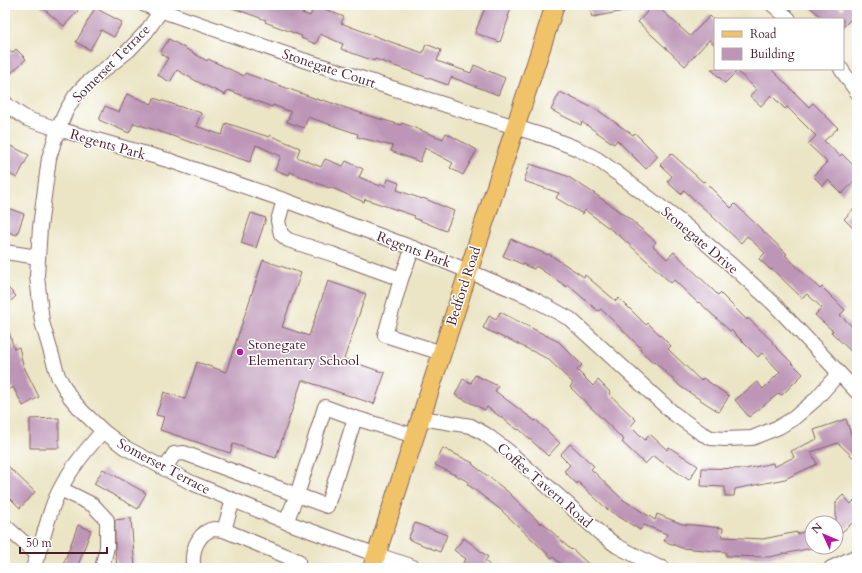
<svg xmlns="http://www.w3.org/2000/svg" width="862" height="573" font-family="Cardo,serif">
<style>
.building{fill:#bd96b7}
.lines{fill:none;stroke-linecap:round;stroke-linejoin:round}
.minor-casing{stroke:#826461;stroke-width:16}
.major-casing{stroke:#826461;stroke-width:20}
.minor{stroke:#fff;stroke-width:14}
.major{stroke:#f1c369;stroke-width:18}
.poi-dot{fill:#b5179e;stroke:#fff;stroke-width:1.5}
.labels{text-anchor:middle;stroke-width:3;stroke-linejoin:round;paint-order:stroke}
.street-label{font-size:14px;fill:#4a1f2b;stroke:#fff}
.poi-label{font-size:14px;fill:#4a1f2b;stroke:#fff;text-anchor:start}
</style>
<rect width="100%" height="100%" fill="#fff"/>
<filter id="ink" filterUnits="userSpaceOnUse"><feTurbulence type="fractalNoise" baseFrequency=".025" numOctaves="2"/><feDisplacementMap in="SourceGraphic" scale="8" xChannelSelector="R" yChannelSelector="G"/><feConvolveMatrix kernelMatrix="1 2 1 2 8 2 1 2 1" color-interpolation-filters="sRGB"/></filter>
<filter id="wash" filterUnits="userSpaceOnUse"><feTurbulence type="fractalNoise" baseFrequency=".012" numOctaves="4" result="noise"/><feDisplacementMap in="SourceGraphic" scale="16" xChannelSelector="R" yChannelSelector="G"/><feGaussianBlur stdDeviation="0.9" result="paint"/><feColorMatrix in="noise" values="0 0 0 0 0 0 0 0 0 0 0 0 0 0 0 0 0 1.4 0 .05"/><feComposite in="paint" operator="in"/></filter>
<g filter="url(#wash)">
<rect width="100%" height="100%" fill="#ebe5c5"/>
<g id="blocks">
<!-- building -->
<g class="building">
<path d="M39 5H71L78 11 64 26Z"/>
<path d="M227 5H281L310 16 315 5 344 17 341 23 391 42 423 53 426 44 441 50 437 61 471 73 474 65 505 78 498 95 451 77 448 85 375 59 374 61 341 49 343 44 320 34 316 44 301 38 302 36 265 22 266 20 227 6Z"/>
<path d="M486 5H512L508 17H509L500 42 475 33Z"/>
<path d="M589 5H629L630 10 592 17Z"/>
<path d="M653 5H656L690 36 710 16 715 21V45L709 40 685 66 638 22Z"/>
<path d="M808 5H837L842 10 846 5H849L857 13 843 27V19H823Z"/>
<path d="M95 8 122 22 114 37 101 30 90 50 76 42Z"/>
<path d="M169 39 207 61 208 59 244 76 245 73 322 101 323 100 366 115 401 125 402 123 443 139 446 133 477 150 463 175 450 168 453 163 425 148 420 162 391 151 393 146 357 137 358 134 308 117 304 128 287 122 291 112 273 105 272 107 228 90 225 95 198 82 177 70 170 82 158 75 168 58 160 53Z"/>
<path d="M5 47 12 53 16 49 26 59 5 79Z"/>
<path d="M711 69H771L809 107 813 103 838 128 824 141 840 156 842 154 857 169V178L842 194 828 180 823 186 813 176 827 162 808 144 816 136 787 107 785 109 771 95 761 106 750 96 756 89 737 71 725 83Z"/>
<path d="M560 92 599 111 633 135 635 133 658 156 646 169 617 140 614 144 582 122 581 125 551 110Z"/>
<path d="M127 94 152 104 154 98 187 109V108L201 113 196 126 222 135 226 123 269 137V135L300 148 297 157 321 167 325 159 343 166 346 161 363 169 359 177 380 186 381 184 386 186 388 179 399 183 397 190 422 199 423 198 454 211 446 231 414 218 415 216 365 199 364 202 330 187 329 188 290 172 289 175 275 170 281 156 256 145 250 162 208 148 134 123 129 133 99 120 105 106 119 112Z"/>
<path d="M5 143 29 155 17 178 5 172Z"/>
<path d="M671 153 703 182 704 181 731 208 735 204 787 254 785 255 820 289 822 287 845 310 840 315 857 331V357L831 332 833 331 815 315 822 308 807 294 802 298 772 269 771 270 759 259 765 253 747 236 741 243 684 190 681 194 667 182 672 176 660 165Z"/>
<path d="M530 164 567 176 595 194 631 220 656 242 653 246 667 259 674 252 718 295 720 293 747 320 748 318 773 342 772 343 803 374 782 395 779 393 749 417 735 400 757 382 763 389 780 372 762 353 758 357 731 330 730 331 699 302 698 303 674 280 671 283 621 237 585 210 583 214 556 198 559 193 524 181Z"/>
<path d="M857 205V232L844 219Z"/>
<path d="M5 207 24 214 17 235 5 231Z"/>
<path d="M251 213 266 218 256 248 241 243Z"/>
<path d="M511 239 548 255 549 254 584 277 585 275 616 301 619 298 646 325 648 323 671 346 668 349 701 381 703 378 729 396 719 412 681 387 655 362 654 363 640 350 641 348 601 309 598 311 568 285 567 287 536 266 534 269 503 256Z"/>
<path d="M263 260 301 273 282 327 309 336 328 281 366 294 344 359 385 373 374 404 302 380 276 458 233 444 230 453 160 430 164 417 156 415 164 392 185 399 197 362 226 372Z"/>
<path d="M5 285 16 296 5 307Z"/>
<path d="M500 312 559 342 582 365 577 370 593 386 598 380 610 392 609 394 636 420 631 426 645 440 650 434 667 450 669 447 698 466 689 480 653 456 645 464 622 442 624 440 570 387 573 383 548 359 506 338V339L483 328 489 316 496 320Z"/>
<path d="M5 328H8L14 349 19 347 23 365 39 397 23 406 13 387 5 391Z"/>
<path d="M475 375 498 386 495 391 535 421 536 420 560 443 548 456 519 429 518 430 487 407 485 410 455 395 463 379 471 383Z"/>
<path d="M59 418V448H30V419Z"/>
<path d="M846 419 854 443 857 440V461L838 443 811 452 817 464 785 479 735 489 734 496H725V487L701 486 702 468 745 469 773 463 774 467 794 457 791 451 817 439 814 430Z"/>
<path d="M570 444 594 466 591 469 622 499 655 520 657 514 682 524 723 528 722 537 763 539 797 532V534L812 529V548L769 557 726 556V552L682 548 664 541 667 534 644 525 640 530 607 509 578 482 577 484 564 471 570 465 560 455Z"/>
<path d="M443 448 473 463 472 464 507 491 541 524 542 522 571 550 572 549 593 568H566L553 557 552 558 501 510 467 484 469 482 435 465Z"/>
<path d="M5 462 13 472V471L35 492 20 508 5 493Z"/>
<path d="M103 469 146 493 138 509 94 484Z"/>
<path d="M843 495 851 504 857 498V519L836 537V502Z"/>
<path d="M131 518 135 568H117L115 548V520Z"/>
<path d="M415 523 447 535 440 552 408 539Z"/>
<path d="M78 525 91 530 77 568H62Z"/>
<path d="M464 538 488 557 485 561 493 568H459L466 559 454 550Z"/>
</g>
</g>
</g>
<g filter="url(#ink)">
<use href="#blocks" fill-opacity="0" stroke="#826461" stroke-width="1"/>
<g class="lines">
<!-- minor casing -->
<g class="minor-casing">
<g id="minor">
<path d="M145 5 303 60 550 138 578 149 597 159 618 174 686 226 729 263 773 303 857 392"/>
<path d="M165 5 146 32 129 50 86 84 75 96 66 111 58 129 49 158 40 227 37 276 42 322 58 376 70 397 82 411 103 431 124 447 192 483 289 523 377 555 408 565 415 568"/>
<path d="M773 5 789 19"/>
<path d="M841 69 857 92"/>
<path d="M5 103 8 106 27 119 58 129 171 161 284 200 413 248 530 297 570 319 673 413 701 433 711 438 725 439 752 438 779 427 794 418 815 400 839 373"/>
<path d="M284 200 278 221 281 234 288 240 332 254 401 279"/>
<path d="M413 248 401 279 385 335 442 353"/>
<path d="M5 252 38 257"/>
<path d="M421 418 471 426 485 434 508 451 601 534 617 546 658 567 663 568"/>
<path d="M165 469 174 454 184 453 297 495 327 506 355 418"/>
<path d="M61 489 93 505 107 520V547L102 568"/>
<path d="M286 522 297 495 325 407 355 418 415 436"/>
<path d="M5 526 38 555"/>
<path d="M224 530 298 561"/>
<path d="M33 568C42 546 46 522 55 500 66 474 84 452 103 431"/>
<path d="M194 568C194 565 192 562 193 559 193 546 201 531 214 529 217 529 221 530 224 530L233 500"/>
<path d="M831 568 857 556"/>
</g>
</g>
<!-- major casing -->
<g class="major-casing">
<path id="major" d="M372 568 555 5"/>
</g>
<!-- minor -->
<use href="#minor" class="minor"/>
<!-- major -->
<use href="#major" class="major"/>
</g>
</g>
<!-- markers -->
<circle class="poi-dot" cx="240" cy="352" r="4"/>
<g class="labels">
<!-- street labels -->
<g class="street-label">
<text transform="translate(111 63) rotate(-45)" y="5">Somerset Terrace</text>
<text transform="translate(329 68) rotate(18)" y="5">Stonegate Court</text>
<text transform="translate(108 144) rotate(16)" y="5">Regents Park</text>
<text transform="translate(700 240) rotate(40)" y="5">Stonegate Drive</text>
<text transform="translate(414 249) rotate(21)" y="5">Regents Park</text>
<text transform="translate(463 286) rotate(-72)" y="5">Bedford Road</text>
<text transform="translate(164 466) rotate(28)" y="5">Somerset Terrace</text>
<text transform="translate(545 485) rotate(41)" y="5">Coffee Tavern Road</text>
</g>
<!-- poi labels -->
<g class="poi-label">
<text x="248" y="349">Stonegate<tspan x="248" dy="16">Elementary School</tspan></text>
</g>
</g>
<!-- margin -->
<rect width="862" height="573" fill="none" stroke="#fff" stroke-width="20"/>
<!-- legend -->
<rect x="714" y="18" width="130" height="52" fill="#ffffff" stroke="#b7a5aa"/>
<rect x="722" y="31" width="20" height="6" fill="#f1c369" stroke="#b7a5aa"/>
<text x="750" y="38" font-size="12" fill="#4a1f2b">Road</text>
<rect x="722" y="48" width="20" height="12" fill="#bd96b7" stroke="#b7a5aa"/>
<text x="750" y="58" font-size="12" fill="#4a1f2b">Building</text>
<!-- north arrow -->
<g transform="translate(824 535) rotate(314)"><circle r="19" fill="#ffffff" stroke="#b7a5aa"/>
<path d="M0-3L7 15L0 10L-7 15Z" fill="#b5179e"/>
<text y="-6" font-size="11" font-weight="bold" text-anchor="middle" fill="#4a1f2b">N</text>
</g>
<!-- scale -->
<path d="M20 547v6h87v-6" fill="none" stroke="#4a1f2b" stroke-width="2"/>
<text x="26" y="547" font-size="12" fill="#4a1f2b" stroke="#ffffff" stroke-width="3" paint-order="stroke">50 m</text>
</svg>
